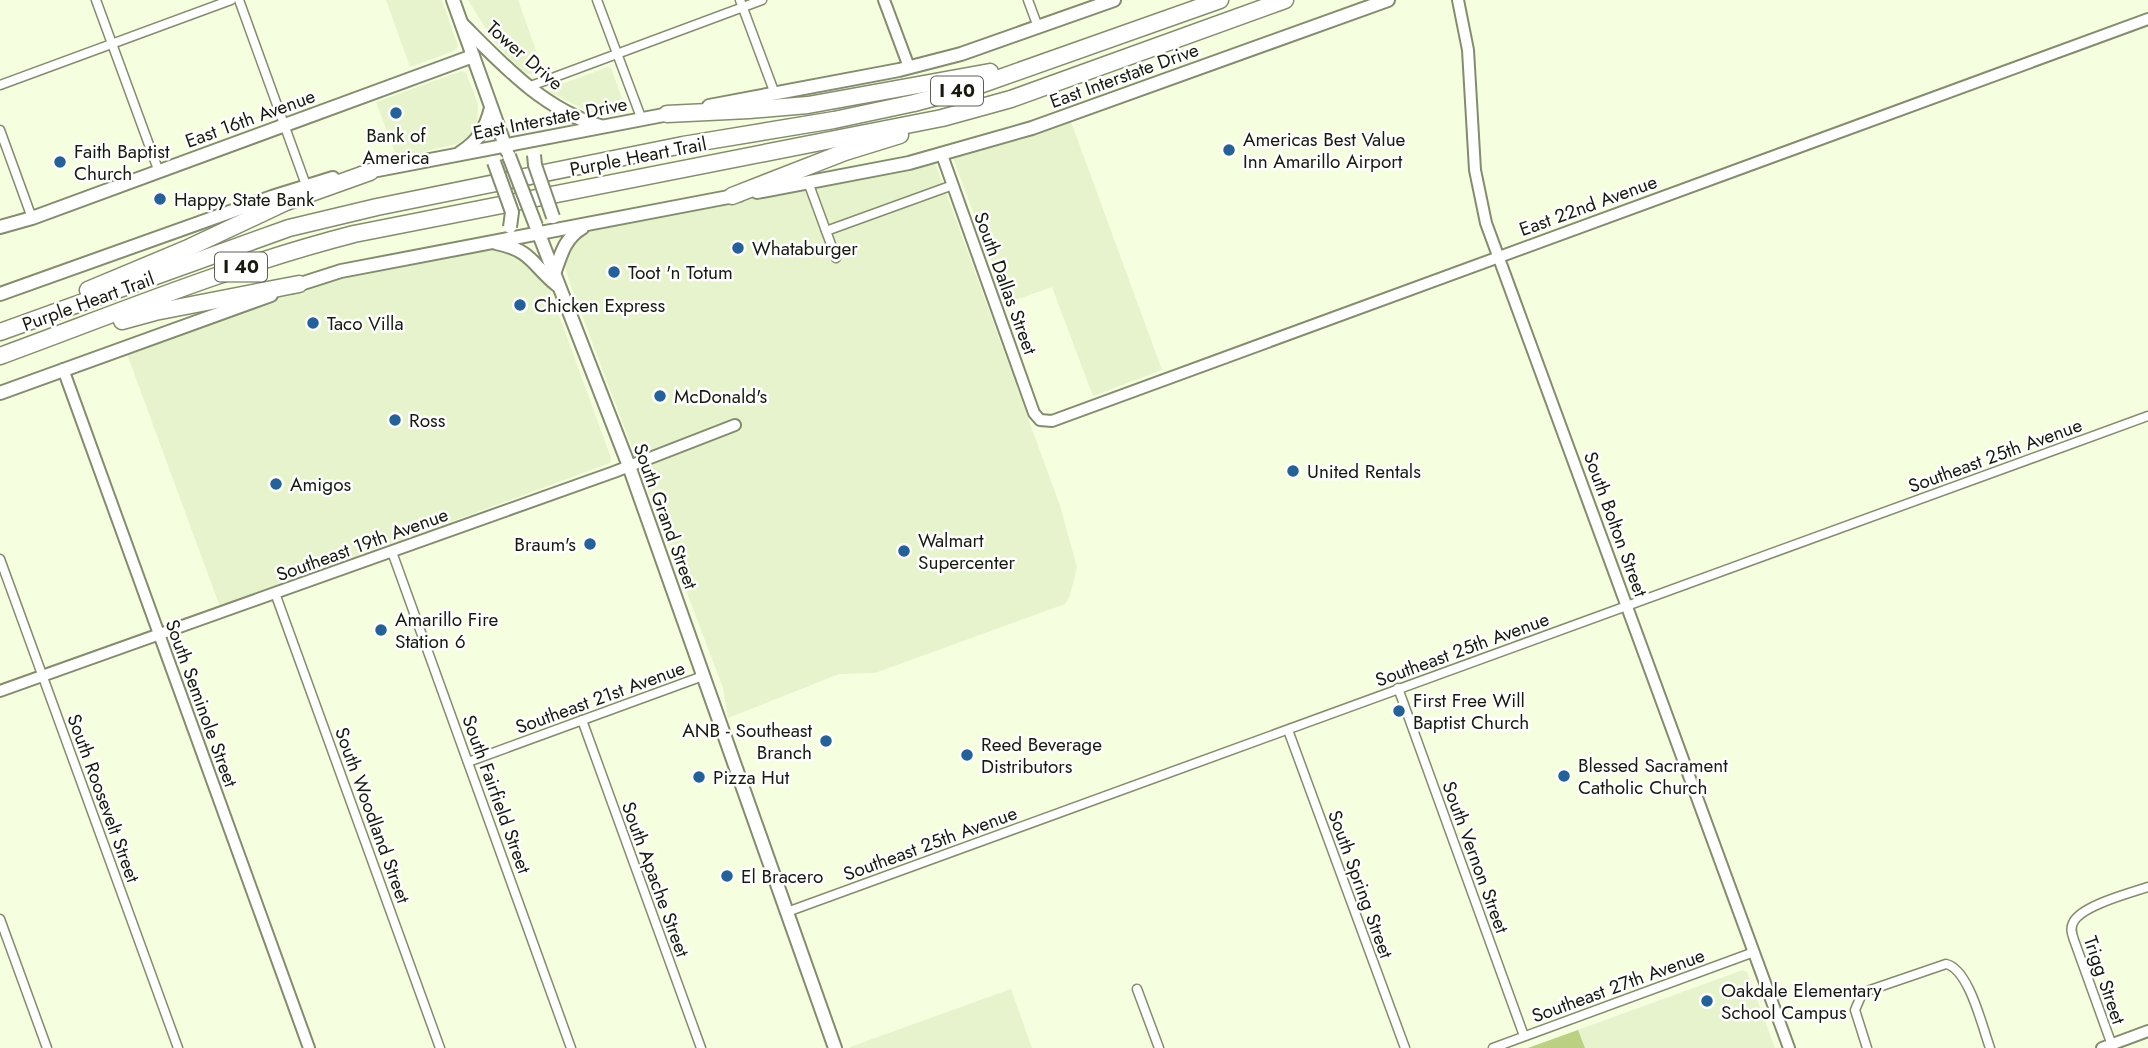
<svg xmlns="http://www.w3.org/2000/svg" width="2148" height="1048" font-family="Jost,sans-serif">
<style>
.built{fill:#e7f3cc}
.green{fill:#bcd083}
.lines{fill:none;stroke-linecap:round;stroke-linejoin:round}
.minor-casing{stroke:#848c70;stroke-width:11}
.tertiary-casing{stroke:#848c70;stroke-width:14}
.secondary-casing{stroke:#848c70;stroke-width:16}
.motorway-casing{stroke:#848c70;stroke-width:19}
.minor{stroke:#fff;stroke-width:8}
.tertiary{stroke:#fff;stroke-width:10}
.secondary{stroke:#fff;stroke-width:12}
.motorway{stroke:#fff;stroke-width:16}
.secondary-bridge-casing{stroke:#848c70;stroke-width:16;stroke-linecap:butt}
.secondary-bridge{stroke:#fff;stroke-width:12}
.poi-dot{fill:#256097;stroke:#fff;stroke-width:2.5}
.labels{text-anchor:middle;stroke-width:5;stroke-linejoin:round;paint-order:stroke}
.shield{fill:#fff;stroke:#5d5f57;stroke-width:2}
.shield-label{font-size:18px;font-weight:bold;fill:#171a0f}
.street-label{font-size:19px;fill:#171a0f;stroke:#fff}
.poi-label{font-size:19px;fill:#171a0f;stroke:#fff;text-anchor:start}
</style>
<rect width="100%" height="100%" fill="#f5fedf"/>
<!-- built -->
<g class="built">
<path d="M386 0H442L458 46 454 51 410 67Z"/>
<path d="M468 0H518L543 70 530 74 524 73 495 43Z"/>
<path d="M608 67 611 68 626 110 623 113 610 116 593 114 550 92 551 88Z"/>
<path d="M462 71 466 73 478 104 477 123 473 130 465 139 456 144 397 158 376 102Z"/>
<path d="M1070 119 1162 370 1093 396 1052 287 1007 303 952 155Z"/>
<path d="M930 163 936 165 1060 506 1077 567 1070 595 1065 604 875 673 839 674 728 718 723 688 569 281 564 262 570 243 585 231Z"/>
<path d="M494 247 512 251 545 277 611 458 610 463 220 607 127 354 328 279Z"/>
<path d="M1743 970 1747 972 1775 1048H1528Z"/>
<path d="M1011 989 1032 1048H850V1047Z"/>
</g>
<!-- green -->
<path class="green" d="M1578 1030 1585 1048H1528Z"/>
<g class="lines">
<!-- minor casing -->
<g class="minor-casing">
<g id="minor">
<path d="M96 0 159 172"/>
<path d="M239 0 306 185"/>
<path d="M597 0 642 120"/>
<path d="M740 0 775 94"/>
<path d="M1028 0 1038 27"/>
<path d="M0 85 231 0"/>
<path d="M528 87 762 0"/>
<path d="M0 130 32 218"/>
<path d="M808 182 836 258"/>
<path d="M826 231 953 185"/>
<path d="M392 552 571 1048"/>
<path d="M0 559 178 1048"/>
<path d="M275 593 440 1048"/>
<path d="M1398 688 1524 1036"/>
<path d="M582 720 701 1048"/>
<path d="M1288 730 1405 1048"/>
<path d="M468 762 703 676"/>
<path d="M787 912 2148 416"/>
<path d="M0 919 47 1048"/>
<path d="M1137 989 1159 1048"/>
<path d="M1493 1048 1754 952"/>
<path d="M1867 1048 1855 1010 1861 996 1870 990 1946 964C1969 969 1982 1026 1990 1048"/>
<path d="M2113 1048 2074 940C2072 934 2070 929 2073 923 2080 906 2130 893 2148 887"/>
</g>
</g>
<!-- tertiary casing -->
<g class="tertiary-casing">
<g id="tertiary">
<path d="M884 0 909 67"/>
<path d="M1458 0 1468 50 1475 170 1486 223 1789 1048"/>
<path d="M942 155 1034 413 1040 420 1052 421 2148 19"/>
<path d="M63 369 309 1048"/>
<path d="M0 691 614 472 735 425"/>
<path d="M2102 1048 2148 1031"/>
</g>
</g>
<!-- secondary casing -->
<g class="secondary-casing">
<g id="secondary">
<path d="M453 0 507 151"/>
<path d="M462 24C503 65 543 109 600 126"/>
<path d="M709 106 899 70 961 54 1114 0"/>
<path d="M461 152C479 141 486 127 491 108"/>
<path d="M362 173 674 113"/>
<path d="M757 192 909 163 1032 128 1388 0"/>
<path d="M0 227 32 218 473 56"/>
<path d="M537 229 629 466 835 1048"/>
<path d="M496 243C532 250 533 266 557 285"/>
<path d="M554 274C561 255 564 239 582 228"/>
<path d="M291 287 341 271 739 195"/>
<path d="M0 294 272 197 333 178"/>
<path d="M0 393 271 295"/>
</g>
</g>
<!-- motorway casing -->
<g class="motorway-casing">
<g id="motorway">
<path d="M667 114 749 110 808 105 990 72"/>
<path d="M732 196 845 152 900 135"/>
<path d="M88 290 186 249 286 202 370 172"/>
<path d="M122 321 155 312 299 284"/>
<path d="M0 332 289 228 377 207 683 145 834 120 914 103 977 86 1220 0"/>
<path d="M0 356C117 313 233 265 354 234L942 118 1011 99 1285 0"/>
</g>
</g>
<!-- minor -->
<use href="#minor" class="minor"/>
<!-- tertiary -->
<use href="#tertiary" class="tertiary"/>
<!-- secondary -->
<use href="#secondary" class="secondary"/>
<!-- motorway -->
<use href="#motorway" class="motorway"/>
<!-- secondary-bridge casing -->
<g class="secondary-bridge-casing">
<g id="secondary-bridge">
<path d="M534 155 535 165 553 217"/>
<path d="M509 156 536 226"/>
<path d="M494 162 512 212 510 227"/>
</g>
</g>
<!-- secondary-bridge -->
<use href="#secondary-bridge" class="secondary-bridge"/>
</g>
<!-- markers -->
<g class="poi-dot">
<circle cx="396" cy="113" r="7"/>
<circle cx="1229" cy="150" r="7"/>
<circle cx="60" cy="162" r="7"/>
<circle cx="160" cy="199" r="7"/>
<circle cx="738" cy="248" r="7"/>
<circle cx="614" cy="272" r="7"/>
<circle cx="520" cy="305" r="7"/>
<circle cx="313" cy="323" r="7"/>
<circle cx="660" cy="396" r="7"/>
<circle cx="395" cy="420" r="7"/>
<circle cx="1293" cy="471" r="7"/>
<circle cx="276" cy="484" r="7"/>
<circle cx="590" cy="544" r="7"/>
<circle cx="904" cy="551" r="7"/>
<circle cx="381" cy="630" r="7"/>
<circle cx="1399" cy="711" r="7"/>
<circle cx="826" cy="741" r="7"/>
<circle cx="967" cy="755" r="7"/>
<circle cx="1564" cy="776" r="7"/>
<circle cx="699" cy="777" r="7"/>
<circle cx="727" cy="876" r="7"/>
<circle cx="1707" cy="1001" r="7"/>
</g>
<g class="labels">
<!-- shield labels -->
<g class="shield">
<rect x="931" y="76.5" width="52" height="29" rx="5"/>
<rect x="215" y="252.5" width="52" height="29" rx="5"/>
</g>
<g class="shield-label">
<text x="957" y="97">I 40</text>
<text x="241" y="273">I 40</text>
</g>
<!-- street labels -->
<g class="street-label">
<text transform="translate(525 55) rotate(41)" y="7">Tower Drive</text>
<text transform="translate(1124 75) rotate(-20)" y="7">East Interstate Drive</text>
<text transform="translate(250 118) rotate(-20)" y="7">East 16th Avenue</text>
<text transform="translate(550 118) rotate(-11)" y="7">East Interstate Drive</text>
<text transform="translate(638 156) rotate(-11)" y="7">Purple Heart Trail</text>
<text transform="translate(1588 205) rotate(-20)" y="7">East 22nd Avenue</text>
<text transform="translate(1006 283) rotate(70)" y="7">South Dallas Street</text>
<text transform="translate(88 301) rotate(-20)" y="7">Purple Heart Trail</text>
<text transform="translate(1995 455) rotate(-20)" y="7">Southeast 25th Avenue</text>
<text transform="translate(666 516) rotate(70)" y="7">South Grand Street</text>
<text transform="translate(1616 524) rotate(70)" y="7">South Bolton Street</text>
<text transform="translate(362 544) rotate(-20)" y="7">Southeast 19th Avenue</text>
<text transform="translate(1462 649) rotate(-20)" y="7">Southeast 25th Avenue</text>
<text transform="translate(600 697) rotate(-20)" y="7">Southeast 21st Avenue</text>
<text transform="translate(202 703) rotate(70)" y="7">South Seminole Street</text>
<text transform="translate(497 794) rotate(70)" y="7">South Fairfield Street</text>
<text transform="translate(104 798) rotate(70)" y="7">South Roosevelt Street</text>
<text transform="translate(373 815) rotate(70)" y="7">South Woodland Street</text>
<text transform="translate(930 843) rotate(-20)" y="7">Southeast 25th Avenue</text>
<text transform="translate(1476 857) rotate(70)" y="7">South Vernon Street</text>
<text transform="translate(656 879) rotate(70)" y="7">South Apache Street</text>
<text transform="translate(1361 884) rotate(70)" y="7">South Spring Street</text>
<text transform="translate(2105 980) rotate(71)" y="7">Trigg Street</text>
<text transform="translate(1618 985) rotate(-20)" y="7">Southeast 27th Avenue</text>
</g>
<!-- poi labels -->
<g class="poi-label">
<text x="396" y="142" text-anchor="middle">Bank of<tspan x="396" dy="22">America</tspan></text>
<text x="1243" y="146">Americas Best Value<tspan x="1243" dy="22">Inn Amarillo Airport</tspan></text>
<text x="74" y="158">Faith Baptist<tspan x="74" dy="22">Church</tspan></text>
<text x="174" y="206">Happy State Bank</text>
<text x="752" y="255">Whataburger</text>
<text x="628" y="279">Toot 'n Totum</text>
<text x="534" y="312">Chicken Express</text>
<text x="327" y="330">Taco Villa</text>
<text x="674" y="403">McDonald's</text>
<text x="409" y="427">Ross</text>
<text x="1307" y="478">United Rentals</text>
<text x="290" y="491">Amigos</text>
<text x="918" y="547">Walmart<tspan x="918" dy="22">Supercenter</tspan></text>
<text x="576" y="551" text-anchor="end">Braum's</text>
<text x="395" y="626">Amarillo Fire<tspan x="395" dy="22">Station 6</tspan></text>
<text x="1413" y="707">First Free Will<tspan x="1413" dy="22">Baptist Church</tspan></text>
<text x="812" y="737" text-anchor="end">ANB - Southeast<tspan x="812" dy="22">Branch</tspan></text>
<text x="981" y="751">Reed Beverage<tspan x="981" dy="22">Distributors</tspan></text>
<text x="1578" y="772">Blessed Sacrament<tspan x="1578" dy="22">Catholic Church</tspan></text>
<text x="713" y="784">Pizza Hut</text>
<text x="741" y="883">El Bracero</text>
<text x="1721" y="997">Oakdale Elementary<tspan x="1721" dy="22">School Campus</tspan></text>
</g>
</g>
</svg>
